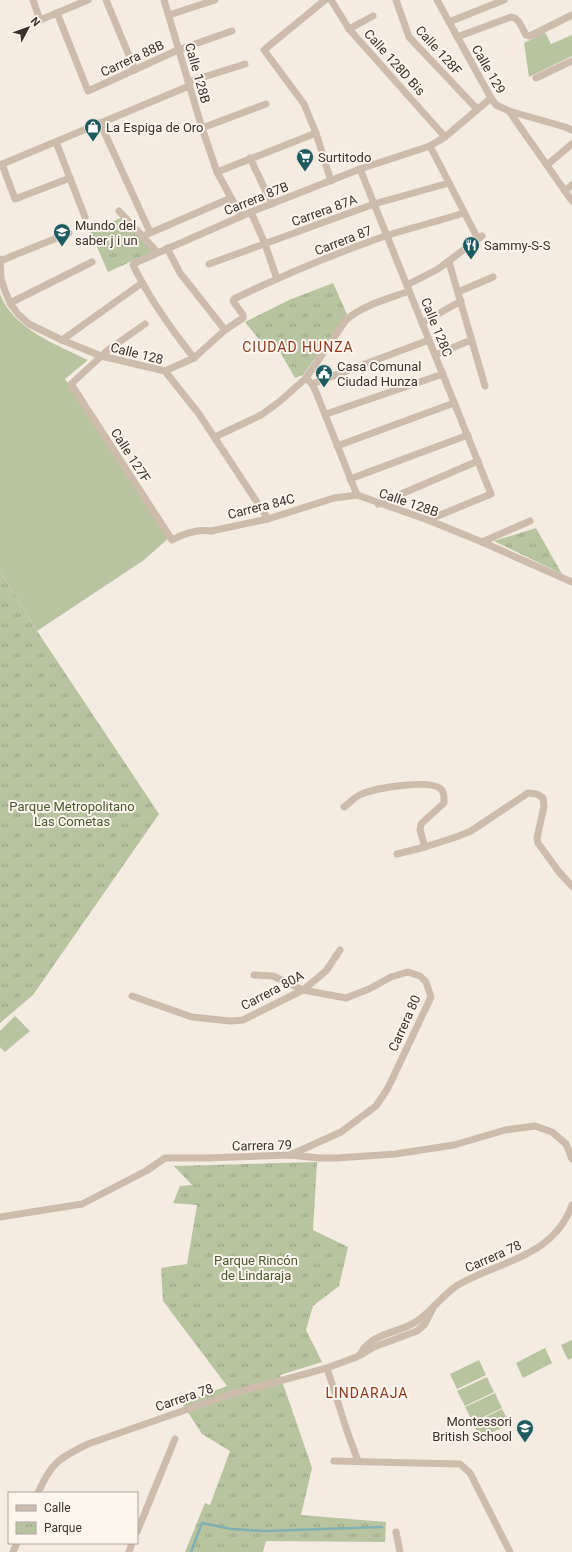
<svg xmlns="http://www.w3.org/2000/svg" width="572" height="1552" font-family="Roboto,sans-serif">
<style>
.green{fill:#b8c4a0}
.park{fill:url(#park-tufts)}
.lines{fill:none;stroke-linecap:round;stroke-linejoin:round}
.stream{stroke:#7fb0b2;stroke-width:2.5}
.street{stroke:#cdbbac;stroke-width:7}
.labels{text-anchor:middle;stroke-width:4;stroke-linejoin:round;paint-order:stroke}
.street-label{font-size:13px;fill:#3b302b;stroke:#fbf5ee}
.poi-label{font-size:13px;fill:#3b302b;stroke:#fbf5ee;text-anchor:start}
.park-label{font-size:13px;fill:#4a5a2e;stroke:#fbf5ee}
.neighbourhood-label{font-size:14px;letter-spacing:1px;fill:#8c3b22;stroke:#fbf5ee}
</style>
<defs>
<pattern id="park-tufts" width="24" height="20" patternUnits="userSpaceOnUse"><rect width="24" height="20" fill="#b8c4a0"/><path d="M3 7l-1-3M5 7V3M7 7l1-3M15 17l-1-3M17 17v-4M19 17l1-3" fill="none" stroke="#97a083"/></pattern>
</defs>
<rect width="100%" height="100%" fill="#f4ebe1"/>
<!-- green -->
<g class="green">
<path d="M545 32 551 44 572 35V56L529 77 524 43Z"/>
<path d="M0 294C13 329 57 345 88 360L65 379 171 536 144 560 37 631 0 571Z"/>
<path d="M15 1016 30 1031 5 1052 0 1047V1031Z"/>
<path d="M572 1340V1358L568 1360 561 1345Z"/>
<path d="M545 1348 552 1363 523 1378 516 1363Z"/>
<path d="M479 1360 486 1375 457 1389 450 1374Z"/>
<path d="M487 1377 494 1392 465 1406 457 1391Z"/>
<path d="M495 1393 502 1408 473 1422 465 1407Z"/>
<path d="M502 1409 510 1424 480 1438 473 1423Z"/>
</g>
<!-- park -->
<g class="park">
<path d="M123 217 154 251 108 272 90 231Z"/>
<path d="M333 283 347 314 303 375 295 378 275 343 266 348 245 322 289 300Z"/>
<path d="M536 528 562 574 494 541Z"/>
<path d="M0 571 37 631 159 814 33 995 0 1023Z"/>
<path d="M317 1162 313 1230 348 1247 339 1286 313 1306 306 1330 322 1362 280 1375 312 1468 301 1515 386 1522 385 1542 266 1541 263 1552H185L205 1503 210 1505 230 1451 202 1434 182 1403 227 1386 163 1301 161 1268 187 1264 197 1205 173 1203 180 1186 192 1185 174 1166Z"/>
</g>
<g class="lines">
<!-- stream -->
<path class="stream" d="M191 1552 202 1523 231 1529 265 1531 382 1527"/>
<!-- street -->
<g class="street">
<path d="M33 0 40 20 88 0"/>
<path d="M106 0 135 70"/>
<path d="M164 0 202 128 217 172 241 216"/>
<path d="M325 0 264 50 304 104 316 133 331 181"/>
<path d="M331 0 349 29 445 137"/>
<path d="M396 0 409 37 477 109"/>
<path d="M437 0 491 98 496 105 509 111 565 127 572 130"/>
<path d="M57 13 88 91 178 50 232 31"/>
<path d="M169 15 215 0"/>
<path d="M449 22 504 0"/>
<path d="M349 29 373 16"/>
<path d="M457 37 511 17C519 18 522 28 526 35L530 36 572 15"/>
<path d="M536 78 572 61"/>
<path d="M188 82 245 64"/>
<path d="M509 111 572 201"/>
<path d="M100 123 150 232"/>
<path d="M202 128 266 104"/>
<path d="M56 142 85 217"/>
<path d="M430 146 478 239"/>
<path d="M250 158 272 204"/>
<path d="M2 164 15 199 70 178"/>
<path d="M0 165 189 86"/>
<path d="M547 165 572 144"/>
<path d="M360 169 491 494 428 520"/>
<path d="M217 172 316 133"/>
<path d="M565 191 572 185"/>
<path d="M119 211 157 252"/>
<path d="M251 212 265 244 277 279"/>
<path d="M143 236 231 198"/>
<path d="M167 248 180 273 225 330"/>
<path d="M0 259 1 278 5 291 10 303 18 314 29 324 62 340 101 356 165 371 199 414 268 519"/>
<path d="M0 261 69 233"/>
<path d="M449 262 485 386"/>
<path d="M209 264 374 204 449 183"/>
<path d="M407 285 438 269 482 236"/>
<path d="M458 292 493 277"/>
<path d="M10 303 92 262"/>
<path d="M422 323 461 301"/>
<path d="M145 324 108 350 71 384 172 540C183 534 198 529 211 531L268 519 334 498 357 495"/>
<path d="M62 340 142 283"/>
<path d="M435 355 471 340"/>
<path d="M194 358C171 329 149 298 133 265L135 263 251 212 360 169 430 146 445 137 491 98"/>
<path d="M165 371 194 358 225 330 243 318V315L233 301 234 299C283 275 334 254 385 236 411 228 438 221 464 213"/>
<path d="M306 378 312 384 316 392 357 495 428 520 482 542 572 582"/>
<path d="M312 384 429 340"/>
<path d="M326 414 443 374"/>
<path d="M215 437 261 415 279 402 306 378 346 320C363 305 388 299 409 291"/>
<path d="M337 446 454 403"/>
<path d="M350 479 468 435"/>
<path d="M378 504 478 461"/>
<path d="M482 542 530 521"/>
<path d="M344 807C350 803 355 796 362 794 374 788 431 779 441 789 445 793 444 798 444 803L421 824 420 830 425 847"/>
<path d="M397 854 425 847 456 837 471 831 528 793 537 794 543 798 544 806 537 838 538 843 559 872 572 886"/>
<path d="M254 975 273 976 303 990 346 998 369 989 391 977 408 972 420 976 426 982 431 997 388 1088 376 1106 341 1132 290 1155"/>
<path d="M132 996 192 1017 230 1021 243 1020 303 990 326 971 340 950"/>
<path d="M0 1217 82 1204 146 1171 165 1158H205L290 1155 319 1158H337L395 1154 454 1145 505 1130 535 1126 552 1132 566 1144 572 1159"/>
<path d="M360 1354C374 1331 396 1335 417 1321 432 1311 442 1295 458 1285 499 1261 554 1257 572 1205"/>
<path d="M327 1368 347 1431 358 1461"/>
<path d="M334 1461 460 1464 470 1473 510 1552"/>
<path d="M38 1493C51 1463 59 1458 88 1444L231 1394 327 1368 359 1356 374 1347 417 1331 425 1324 434 1306"/>
<path d="M137 1532 175 1439"/>
<path d="M396 1532 400 1552"/>
<path d="M13 1552 17 1543"/>
<path d="M129 1552 132 1543"/>
</g>
</g>
<!-- icons -->
<defs>
<g id="shop-pin" transform="scale(0.9)"><path d="M0 17L-7.5 6A9.5 9.5 0 1 1 7.5 6Z" fill="#1f5a5e" stroke="#fbf5ee"/><path d="M-5-2.5h2.3a2.7 3.5 0 0 1 5.4 0H5L5.5 6h-11ZM-1.5-2.5h3a1.5 2.3 0 0 0-3 0Z" fill="#fff"/></g>
<g id="supermarket-pin" transform="scale(0.9)"><path d="M0 17L-7.5 6A9.5 9.5 0 1 1 7.5 6Z" fill="#1f5a5e" stroke="#fbf5ee"/><path d="M-6-5.5h2.5l.6 2H6L4.5 2H-2.5L-4.4-4H-6ZM-1.5 3.2a1.3 1.3 0 1 0 .1 0ZM3 3.2a1.3 1.3 0 1 0 .1 0Z" fill="#fff"/></g>
<g id="school-pin" transform="scale(0.9)"><path d="M0 17L-7.5 6A9.5 9.5 0 1 1 7.5 6Z" fill="#1f5a5e" stroke="#fbf5ee"/><path d="M0-5L7-2L0 1L-7-2ZM-4 1L0 2.5L4 1V4Q0 6-4 4Z" fill="#fff"/></g>
<g id="restaurant-pin" transform="scale(0.9)"><path d="M0 17L-7.5 6A9.5 9.5 0 1 1 7.5 6Z" fill="#1f5a5e" stroke="#fbf5ee"/><path d="M-5-6h1v4h1v-4h1v4h1v-4h1v5L-1.5 .5V6h-2V.5L-5-1ZM5-6V6H3V1.5H1.5Q1.5-4 5-6Z" fill="#fff"/></g>
<g id="civic-pin" transform="scale(0.9)"><path d="M0 17L-7.5 6A9.5 9.5 0 1 1 7.5 6Z" fill="#1f5a5e" stroke="#fbf5ee"/><path d="M-.6-6.5H3V-4.5H.6V-3L4-1V1h2V6H-6V1h2V-1L-.6-3ZM-1.2 2.5V6h2.4V2.5Z" fill="#fff"/></g>
</defs>
<g fill-rule="evenodd">
<use href="#shop-pin" x="93" y="127"/>
<use href="#supermarket-pin" x="305" y="157"/>
<use href="#school-pin" x="62" y="232"/>
<use href="#restaurant-pin" x="471" y="245"/>
<use href="#civic-pin" x="324" y="373"/>
<use href="#school-pin" x="525" y="1428"/>
</g>
<g class="labels">
<!-- street labels -->
<g class="street-label">
<text transform="translate(439 50) rotate(48)" y="5">Calle 128F</text>
<text transform="translate(132 58) rotate(-25)" y="5">Carrera 88B</text>
<text transform="translate(395 62) rotate(48)" y="5">Calle 128D Bis</text>
<text transform="translate(489 69) rotate(60)" y="5">Calle 129</text>
<text transform="translate(198 73) rotate(74)" y="5">Calle 128B</text>
<text transform="translate(256 198) rotate(-22)" y="5">Carrera 87B</text>
<text transform="translate(324 210) rotate(-20)" y="5">Carrera 87A</text>
<text transform="translate(343 240) rotate(-21)" y="5">Carrera 87</text>
<text transform="translate(437 327) rotate(68)" y="5">Calle 128C</text>
<text transform="translate(137 353) rotate(14)" y="5">Calle 128</text>
<text transform="translate(131 455) rotate(57)" y="5">Calle 127F</text>
<text transform="translate(409 502) rotate(19)" y="5">Calle 128B</text>
<text transform="translate(261 506) rotate(-14)" y="5">Carrera 84C</text>
<text transform="translate(272 990) rotate(-28)" y="5">Carrera 80A</text>
<text transform="translate(404 1023) rotate(-66)" y="5">Carrera 80</text>
<text transform="translate(262 1145) rotate(-1)" y="5">Carrera 79</text>
<text transform="translate(493 1256) rotate(-24)" y="5">Carrera 78</text>
<text transform="translate(184 1397) rotate(-19)" y="5">Carrera 78</text>
</g>
<!-- poi labels -->
<g class="poi-label">
<text x="106" y="132">La Espiga de Oro</text>
<text x="318" y="162">Surtitodo</text>
<text x="75" y="230">Mundo del<tspan x="75" dy="15">saber j i un</tspan></text>
<text x="484" y="250">Sammy-S-S</text>
<text x="337" y="371">Casa Comunal<tspan x="337" dy="15">Ciudad Hunza</tspan></text>
<text x="512" y="1426" text-anchor="end">Montessori<tspan x="512" dy="15">British School</tspan></text>
</g>
<!-- park labels -->
<g class="park-label">
<text x="72" y="811">Parque Metropolitano<tspan x="72" dy="15">Las Cometas</tspan></text>
<text x="256" y="1265">Parque Rincón<tspan x="256" dy="15">de Lindaraja</tspan></text>
</g>
<!-- neighbourhood labels -->
<g class="neighbourhood-label">
<text x="298" y="352">CIUDAD HUNZA</text>
<text x="367" y="1398">LINDARAJA</text>
</g>
</g>
<!-- legend -->
<rect x="8" y="1492" width="130" height="52" fill="#fbf5ee" stroke="#aea6a0"/>
<rect x="16" y="1505" width="20" height="6" fill="#cdbbac" stroke="#aea6a0"/>
<text x="44" y="1512" font-size="12" fill="#3b302b">Calle</text>
<rect x="16" y="1522" width="20" height="12" fill="url(#park-tufts)" stroke="#aea6a0"/>
<text x="44" y="1532" font-size="12" fill="#3b302b">Parque</text>
<!-- north arrow -->
<g transform="translate(28 28) rotate(49)" stroke="#fbf5ee" stroke-width="3" paint-order="stroke">
<path d="M0-3L7 15L0 10L-7 15Z" fill="#3b302b"/>
<text y="-6" font-size="11" font-weight="bold" text-anchor="middle" fill="#3b302b">N</text>
</g>
</svg>
